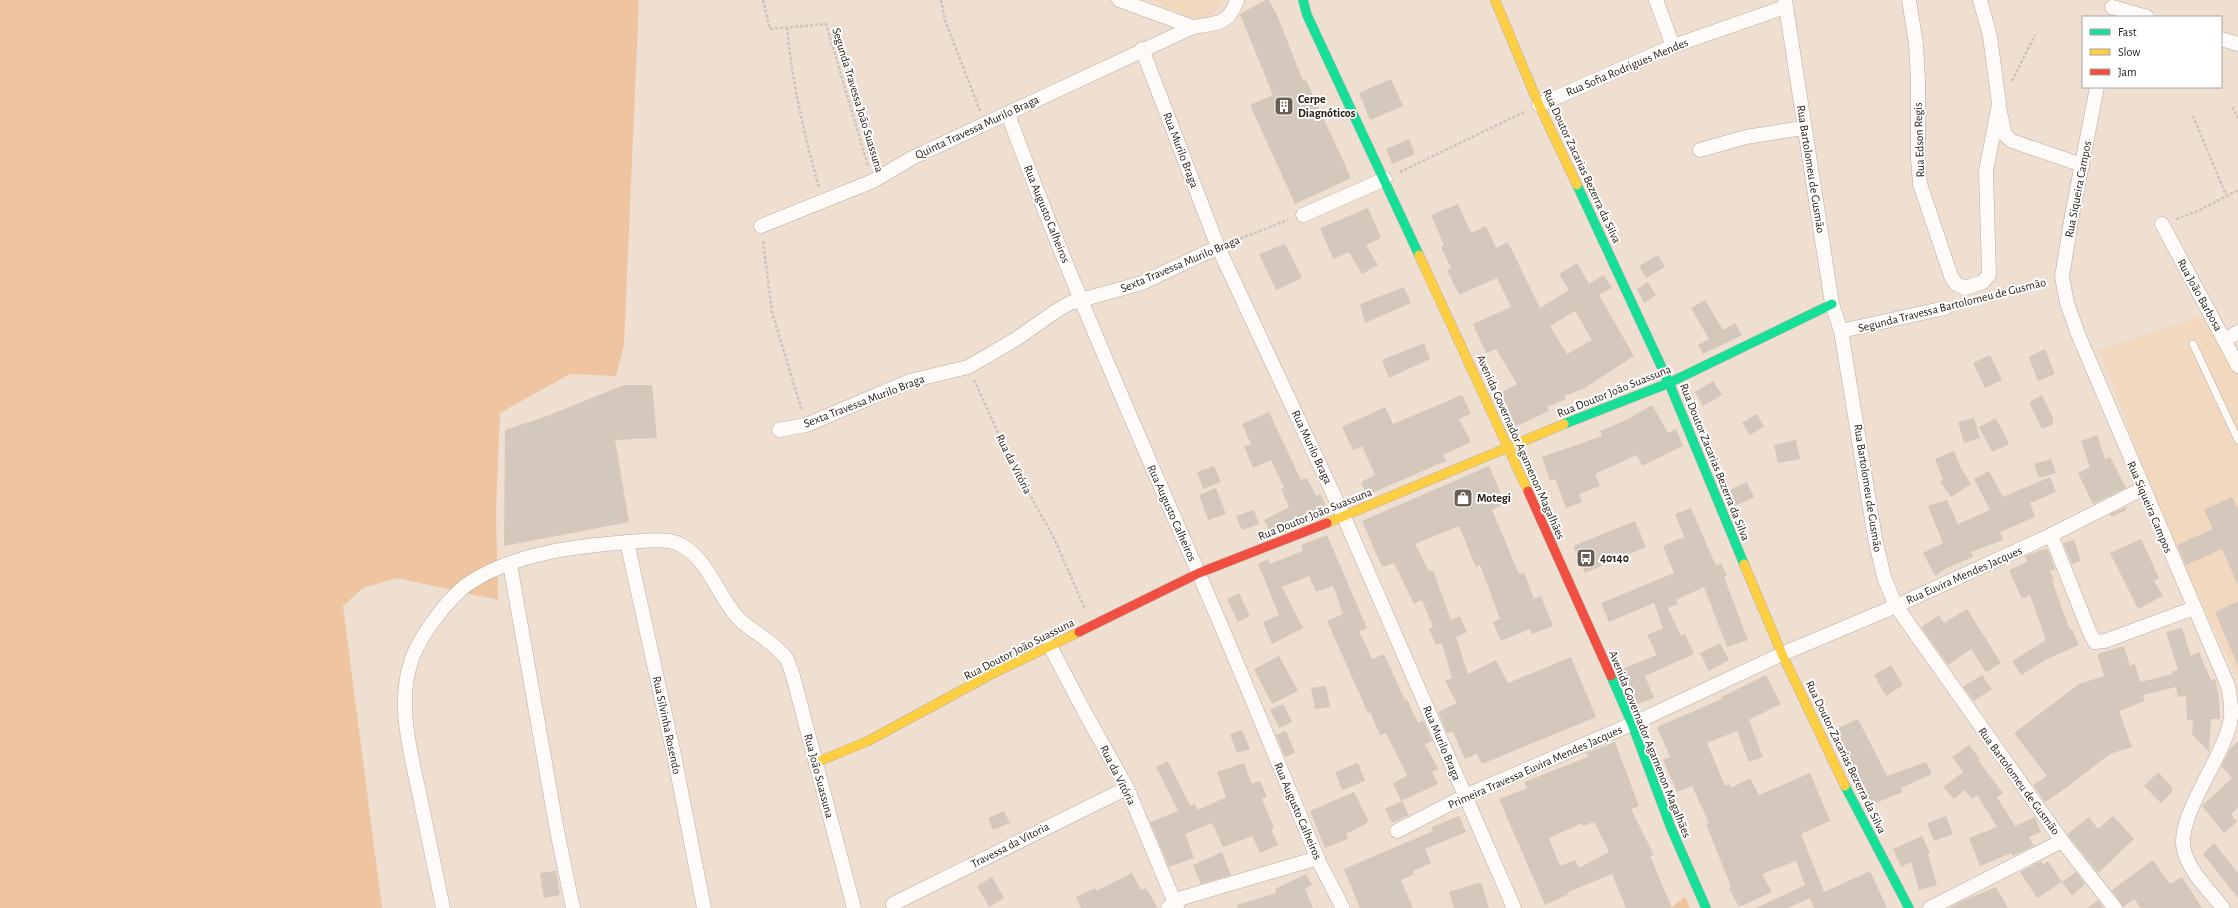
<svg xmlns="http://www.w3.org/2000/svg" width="2238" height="908" font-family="'Alegreya Sans',sans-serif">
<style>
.built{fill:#f3d8c0}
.green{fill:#eec5a0}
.building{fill:#d4c7bc;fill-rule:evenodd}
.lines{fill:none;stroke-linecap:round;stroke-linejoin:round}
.lane-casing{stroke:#b8aca1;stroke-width:8}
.street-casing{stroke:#b8aca1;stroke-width:15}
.fast-casing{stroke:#b8aca1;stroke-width:10}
.slow-casing{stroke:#b8aca1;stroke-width:10}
.jam-casing{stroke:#b8aca1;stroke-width:10}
.path{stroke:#cac4bf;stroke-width:2.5;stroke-dasharray:3 2;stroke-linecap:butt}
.lane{stroke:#fdfaf8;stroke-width:7}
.street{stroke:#fdfaf8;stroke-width:14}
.fast{stroke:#16e098;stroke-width:9}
.slow{stroke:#ffcf43;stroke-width:9}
.jam{stroke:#f24e42;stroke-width:9}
.labels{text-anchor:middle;stroke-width:4;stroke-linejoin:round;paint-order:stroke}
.street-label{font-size:12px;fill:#251b11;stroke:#fff}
.poi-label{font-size:12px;font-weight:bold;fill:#251b11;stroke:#fff;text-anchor:start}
</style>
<rect width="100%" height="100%" fill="#efdfd1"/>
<!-- built -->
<g class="built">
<path d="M1150 0H1224L1222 5 1202 23Z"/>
<path d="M2206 315 2238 377V679L2168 532 2099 350Z"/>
</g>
<!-- green -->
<g class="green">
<path d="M0 0H639L624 345 616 376 570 374 500 413 496 512 498 600 397 578 363 588 343 606 382 908H0Z"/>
<path d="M1685 897 1690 908H1672V907Z"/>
</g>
<!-- building -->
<g class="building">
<path d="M1266 0H1269L1277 15 1303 81 1306 80 1351 178 1295 204 1250 105 1273 95 1240 14Z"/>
<path d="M1391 79 1403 106 1370 120 1359 93Z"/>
<path d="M1409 139 1415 154 1392 164 1386 149Z"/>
<path d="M1458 204 1471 233 1486 226 1496 248 1508 242 1540 308 1569 290 1559 274 1577 263 1589 284 1604 275 1612 288 1599 295 1634 356 1583 389 1564 396 1566 399 1547 407 1549 411 1512 428 1504 411 1508 409 1500 393 1517 384 1496 349 1486 353 1473 324 1511 307 1497 278 1459 295 1447 270 1451 268 1441 247 1444 245 1431 215ZM1575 311 1592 340 1567 354 1550 326Z"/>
<path d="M1368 208 1381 238 1366 245 1378 265 1362 274 1349 252 1333 259 1320 228Z"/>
<path d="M1285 244 1302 278 1276 290 1259 254Z"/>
<path d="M1658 255 1665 267 1646 278 1639 266Z"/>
<path d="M1648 282 1656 295 1644 303 1637 289Z"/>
<path d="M1404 287 1411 303 1365 323 1360 304Z"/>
<path d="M1705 300 1723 330 1735 323 1742 335 1703 354 1698 345 1709 339 1691 308Z"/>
<path d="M1424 343 1430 359 1389 378 1382 360Z"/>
<path d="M2045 349 2055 374 2038 381 2029 357Z"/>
<path d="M1990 355 2002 380 1985 388 1973 363Z"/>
<path d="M1713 381 1722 395 1703 406 1695 392Z"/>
<path d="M624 385H652L657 438 615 440 629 522 504 546 505 430 547 416Z"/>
<path d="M1462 395 1471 414 1459 419 1471 442 1443 455 1446 461 1367 495 1361 482 1375 475 1362 446 1353 450 1342 427 1385 407 1393 424Z"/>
<path d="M2042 395 2053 418V424L2042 429 2029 402Z"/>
<path d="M1652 405 1668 433 1676 429 1683 446 1642 466 1637 455 1595 474 1600 486 1579 494 1582 502 1566 508 1555 479 1550 481 1542 457 1602 436 1600 431 1628 419Z"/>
<path d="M1269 412 1301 480 1307 478 1316 496 1321 494 1328 511 1292 525 1291 523 1271 533 1264 520 1289 507 1281 489 1284 488 1271 460 1253 468 1244 446 1251 444 1242 424Z"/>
<path d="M1757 414 1764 427 1750 435 1742 423Z"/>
<path d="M1974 418 1980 438 1964 443 1958 422Z"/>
<path d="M1996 418 2009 444 1992 452 1979 427Z"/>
<path d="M2097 435 2105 459 2110 457 2126 488 2093 504 2078 473 2090 467 2081 441Z"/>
<path d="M1796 440 1800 459 1778 463 1774 445Z"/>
<path d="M1954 451 1961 468 1971 484 1951 497 1940 482 1943 480 1935 459Z"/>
<path d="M2051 459 2056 473 2039 478 2034 464Z"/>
<path d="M1214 466 1221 482 1203 489 1197 472Z"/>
<path d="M1489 466 1505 504 1492 510 1519 574 1524 572 1534 599 1541 596 1553 626 1532 634 1530 629 1501 641 1493 622 1500 619 1480 565 1476 567 1459 526 1415 544 1429 571 1433 570 1451 620 1460 616 1467 632 1456 637 1468 674 1496 660 1508 683 1571 657 1596 717 1482 764 1477 754 1465 759 1453 732 1447 733 1438 712 1457 703 1445 681 1452 678 1442 643 1436 645 1429 629 1433 627 1422 600 1414 604 1394 563 1382 567 1362 521Z"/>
<path d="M1989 471 2003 497 2050 477 2056 492 2030 503 2035 517 2000 532 2003 540 1971 552 1973 557 1947 568 1935 576 1923 553 1943 543 1928 506 1947 500 1958 524 1990 510 1974 479Z"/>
<path d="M1747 482 1754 497 1733 507 1726 492Z"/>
<path d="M1216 488 1226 514 1208 520 1199 495Z"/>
<path d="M2232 497 2238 509V585L2222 549 2186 565 2177 545 2213 529 2204 510Z"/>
<path d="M2126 507 2127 510 2111 517 2110 514Z"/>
<path d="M1691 508 1716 566 1721 563 1727 576 1724 577 1748 640 1727 647 1704 587 1676 600 1678 604 1668 608 1681 636 1685 634 1694 654 1645 676 1654 698 1637 704 1622 669 1657 655 1647 635 1663 628 1654 603 1609 622 1601 603 1674 573 1663 546 1684 537 1675 514Z"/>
<path d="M1254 510 1259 524 1242 530 1236 516Z"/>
<path d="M1635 521 1646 547 1585 573 1573 546Z"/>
<path d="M1327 535 1367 628 1359 631 1372 659 1384 654 1405 700 1407 699 1418 723 1423 720 1432 741 1425 744 1438 769 1432 772 1438 784 1401 801 1393 783 1407 776 1406 773 1386 733 1380 735 1370 712 1368 713 1327 621 1343 614 1333 586 1316 592 1309 576 1282 587 1303 628 1272 644 1263 622 1279 615 1258 564 1268 559 1270 564 1300 552 1303 550 1301 545Z"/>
<path d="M2141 539 2159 578 2154 581 2163 596 2138 609 2110 553Z"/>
<path d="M2074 540 2081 561 2072 564 2063 543Z"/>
<path d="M2047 548 2055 569 2050 571 2054 580 2052 581 2070 630 2072 629 2079 645 2047 659 2021 675 2012 661 2046 640 2030 595 2022 599 2009 570 2027 562 2025 556Z"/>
<path d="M1239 593 1250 616 1238 622 1227 599Z"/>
<path d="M2238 601V666L2215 612Z"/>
<path d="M1967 609 2001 663 1986 672 1971 649 1948 665 1921 627 1939 615 1944 623Z"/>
<path d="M2182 628 2191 656 2199 652 2211 680 2215 679 2219 698 2220 719H2211L2209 752 2192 734 2193 720H2187L2186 696 2178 697 2176 687 2143 695 2145 701 2119 711 2132 747 2110 754 2072 783V784L2045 802 2033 785 2047 776 2014 733 2079 684 2104 676 2097 654 2124 646 2130 666 2135 664 2140 682 2173 674 2172 671 2178 670 2166 632Z"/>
<path d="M1720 643 1729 660 1709 671 1700 653Z"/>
<path d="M1279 656 1298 691 1272 704 1254 669Z"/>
<path d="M1891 665 1903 685 1886 696 1874 675Z"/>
<path d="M1766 675 1781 704 1749 720 1763 757 1749 762 1737 731 1707 743 1725 786 1729 784 1731 788 1750 778 1759 795 1810 773 1830 821 1801 834 1824 892 1870 871 1887 908H1814L1810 898 1788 908H1756L1805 885 1796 861 1762 874 1772 892 1739 907 1729 888 1731 887 1706 824 1709 823 1692 786 1677 792 1663 760 1670 757 1657 727 1722 699 1721 697Z"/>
<path d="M1982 675 1992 689 1974 701 1963 687Z"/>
<path d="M1326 686 1330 707 1315 709 1311 688Z"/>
<path d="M1279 705H1284L1292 722 1279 728 1270 710Z"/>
<path d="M1858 719 1887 776 1926 762 1932 774 1901 788 1903 792 1868 806 1832 731Z"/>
<path d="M1242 730 1250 749 1237 753 1230 734Z"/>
<path d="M1286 731 1295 753 1285 757 1276 735Z"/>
<path d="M2238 741V807L2231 814 2237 822 2224 833 2202 806 2232 778 2221 766 2230 749Z"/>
<path d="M1615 742 1639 806 1631 809 1654 855 1650 856 1672 908H1626L1612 874 1568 892 1569 894 1545 905 1499 799 1527 788 1524 782 1588 757 1586 753ZM1594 822 1609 852 1579 868 1575 860 1560 866 1549 838 1582 823 1583 826Z"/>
<path d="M1969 745 1980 759 1978 760 2003 793 1997 797 2015 826 2035 817 2041 832 2029 837 2034 846 2013 856 2011 853 1980 866 1969 838 1997 827 1977 795 1972 799 1965 790 1954 799 1943 787 1963 772 1952 757Z"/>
<path d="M1168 761 1190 806 1195 804 1198 810 1226 797 1217 772 1244 763 1252 784 1260 781 1267 797 1262 799 1274 828 1271 829 1278 845 1260 853 1252 836 1223 847 1212 823 1185 834 1194 858 1169 867 1150 822 1178 811 1156 767Z"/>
<path d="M1358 763 1365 781 1342 790 1335 772Z"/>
<path d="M2158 772 2172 787V792L2161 803 2144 786Z"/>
<path d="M1354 792 1369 822 1346 834 1348 839 1325 848 1310 811Z"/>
<path d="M1402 801 1409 815 1392 823 1385 809Z"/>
<path d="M1004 811 1010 823 993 830 988 818Z"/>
<path d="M1459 816 1466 832 1425 849 1431 863 1413 871 1414 874 1401 880 1413 908H1360L1344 869 1433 831 1432 827Z"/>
<path d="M1946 816 1953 834 1934 841 1927 823Z"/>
<path d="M2113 816 2134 839 2098 873 2067 834 2089 817 2098 829Z"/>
<path d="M1922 836 1930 853 1928 854 1937 885 1919 890 1911 862 1901 867 1893 849Z"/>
<path d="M2214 843 2238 873V898L2203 854Z"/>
<path d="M1222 852 1231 875 1201 884 1193 865Z"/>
<path d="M2153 860 2170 884 2182 877 2202 908H2141L2134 899 2123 907 2112 890Z"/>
<path d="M2041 861 2043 865 2048 861 2062 882 2037 898 2020 872Z"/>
<path d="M556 871 560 895 544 898 540 873Z"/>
<path d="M2076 872 2085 884 2072 896 2062 882Z"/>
<path d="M1132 873 1141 890 1146 888 1158 908H1081L1076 897 1095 888 1096 891Z"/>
<path d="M1306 874 1312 885 1305 889 1313 908H1238L1237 905 1276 893 1275 889Z"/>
<path d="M992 877 1004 898 989 907 977 886Z"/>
<path d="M1481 882 1489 908H1454L1449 892Z"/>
<path d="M1996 887 2008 908H1949L1960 902Z"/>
<path d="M2098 900 2104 908H2087Z"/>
</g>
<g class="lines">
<!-- lane casing -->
<g class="lane-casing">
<path id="lane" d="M2193 344 2238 440"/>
</g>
<!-- street casing -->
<g class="street-casing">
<g id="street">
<path d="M1119 0 1193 27"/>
<path d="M1656 0 1673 46"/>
<path d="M1785 0 1832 304 1841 331 1875 538 1884 577 1896 606 2062 841 2115 908"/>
<path d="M1909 0 1916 44 1918 80V159L1920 184 1951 276 1956 284 1965 288 1983 282 1989 275 1986 171 1999 104 1990 36 1980 0"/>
<path d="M2112 7 2147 17"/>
<path d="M2221 39 2238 44"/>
<path d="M1142 49 1218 247 1344 517 1514 908"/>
<path d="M2097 87 2072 215 2062 277 2067 303 2078 334 2228 686C2230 696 2232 706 2231 717 2227 754 2175 816 2184 850 2189 872 2210 891 2223 908"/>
<path d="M1539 105 1673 46 1785 7"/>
<path d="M2000 112 2005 135 2012 141 2082 165"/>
<path d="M1008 114C1065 269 1132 421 1198 572 1240 668 1279 765 1319 862L1343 908"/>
<path d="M1700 150 1746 137 1803 128"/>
<path d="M1303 215 1385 179"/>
<path d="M2162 224 2238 366"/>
<path d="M761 226 873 181 912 158 1193 27C1216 23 1229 25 1237 0"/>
<path d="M1841 331 1945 308"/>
<path d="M2225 340 2238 332"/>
<path d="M779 430 806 425 910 381 968 367 1016 339 1056 311 1070 303 1142 283 1218 247"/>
<path d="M2051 535 2090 633 2095 642 2105 641 2194 608"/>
<path d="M627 542 674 755 704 908"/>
<path d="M510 564 557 831 573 908"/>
<path d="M1050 646 1084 711 1127 788 1177 908"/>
<path d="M1397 831 1465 796 1632 724 1782 654 1896 606 2051 535 2142 489"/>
<path d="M893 904 1127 788"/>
<path d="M443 908C436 873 428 837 421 802 412 757 396 706 411 662 418 638 450 595 471 582 516 553 577 546 629 542 644 541 663 538 677 543 709 557 717 597 740 620 754 633 775 643 786 658 789 663 791 670 793 676L854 908"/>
<path d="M1168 908 1182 898 1318 858"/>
<path d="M1930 908 2062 841"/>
</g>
</g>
<!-- fast casing -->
<g class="fast-casing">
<g id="fast">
<path d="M1303 0 1307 15 1419 255"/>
<path d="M1577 185 1669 383 1744 564"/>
<path d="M1564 424 1669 383 1832 304"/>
<path d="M1611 676 1632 724 1671 828 1706 908"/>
<path d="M1845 786 1909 908"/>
</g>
</g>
<!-- slow casing -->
<g class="slow-casing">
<g id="slow">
<path d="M1495 0 1539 105 1577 185"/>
<path d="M1419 255 1528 491"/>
<path d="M1327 523 1564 424"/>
<path d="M1744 564 1782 654 1845 786"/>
<path d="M815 763 868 741 990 675 1079 632"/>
</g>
</g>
<!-- jam casing -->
<g class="jam-casing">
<g id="jam">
<path d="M1528 491 1611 676"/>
<path d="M1079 632 1199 573 1327 523"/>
</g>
</g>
<!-- path -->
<g class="path">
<path d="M763 0 770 29 826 24 868 166"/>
<path d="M941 0 945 20 980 111"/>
<path d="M787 27C792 82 804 135 819 187"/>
<path d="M2012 81 2035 35"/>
<path d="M2232 107 2238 118"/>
<path d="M2193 116 2226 195"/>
<path d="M1400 172 1524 112"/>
<path d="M2176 219 2198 211 2238 190"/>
<path d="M763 241 772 312 802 411"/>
<path d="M1231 242 1288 220"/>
<path d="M1990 297 2047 281"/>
<path d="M974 380 1012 463 1054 538 1085 609"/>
</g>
<!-- lane -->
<use href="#lane" class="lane"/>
<!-- street -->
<use href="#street" class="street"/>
<!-- fast -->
<use href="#fast" class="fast"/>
<!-- slow -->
<use href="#slow" class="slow"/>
<!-- jam -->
<use href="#jam" class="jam"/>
</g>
<!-- icons -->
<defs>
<g id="building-square" transform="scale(1)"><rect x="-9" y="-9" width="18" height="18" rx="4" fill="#6c6054" stroke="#fff"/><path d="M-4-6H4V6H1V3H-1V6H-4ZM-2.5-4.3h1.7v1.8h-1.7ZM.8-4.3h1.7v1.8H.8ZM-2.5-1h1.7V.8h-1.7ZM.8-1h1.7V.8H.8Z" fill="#fff"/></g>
<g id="shop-square" transform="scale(1)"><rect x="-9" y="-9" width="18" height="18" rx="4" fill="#6c6054" stroke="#fff"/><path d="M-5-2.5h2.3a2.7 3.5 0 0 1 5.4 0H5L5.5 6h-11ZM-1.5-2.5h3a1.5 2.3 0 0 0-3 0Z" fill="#fff"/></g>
<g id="bus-square" transform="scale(1)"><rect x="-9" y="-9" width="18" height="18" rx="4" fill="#6c6054" stroke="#fff"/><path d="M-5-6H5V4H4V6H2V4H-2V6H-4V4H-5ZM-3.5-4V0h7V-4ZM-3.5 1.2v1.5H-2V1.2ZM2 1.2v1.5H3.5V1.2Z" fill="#fff"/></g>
</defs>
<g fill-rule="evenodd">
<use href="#building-square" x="1284" y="106"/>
<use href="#shop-square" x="1463" y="498"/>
<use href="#bus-square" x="1586" y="558"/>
</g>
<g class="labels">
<!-- street labels -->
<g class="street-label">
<text transform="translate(1627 67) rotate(-23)" y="4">Rua Sofia Rodrigues Mendes</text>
<text transform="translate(858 100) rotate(73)" y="4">Segunda Travessa João Suassuna</text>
<text transform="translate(977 127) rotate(-25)" y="4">Quinta Travessa Murilo Braga</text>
<text transform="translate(1919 140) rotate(-92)" y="4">Rua Edson Regis</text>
<text transform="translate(1181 150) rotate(69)" y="4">Rua Murilo Braga</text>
<text transform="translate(1582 166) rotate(65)" y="4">Rua Doutor Zacarias Bezerra da Silva</text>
<text transform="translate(1811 169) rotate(81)" y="4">Rua Bartolomeu de Gusmão</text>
<text transform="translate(2078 189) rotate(-79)" y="4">Rua Siqueira Campos</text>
<text transform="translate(1047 214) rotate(68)" y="4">Rua Augusto Calheiros</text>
<text transform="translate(1180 264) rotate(-23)" y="4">Sexta Travessa Murilo Braga</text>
<text transform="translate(2200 295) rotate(61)" y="4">Rua João Barbosa</text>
<text transform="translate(1952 305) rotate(-14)" y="4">Segunda Travessa Bartolomeu de Gusmão</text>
<text transform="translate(1614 391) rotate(-22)" y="4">Rua Doutor João Suassuna</text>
<text transform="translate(864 401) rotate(-21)" y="4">Sexta Travessa Murilo Braga</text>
<text transform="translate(1312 447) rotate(65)" y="4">Rua Murilo Braga</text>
<text transform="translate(1521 447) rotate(66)" y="4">Avenida Governador Agamenon Magalhães</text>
<text transform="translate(1715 462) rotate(68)" y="4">Rua Doutor Zacarias Bezerra da Silva</text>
<text transform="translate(1014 464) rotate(63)" y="4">Rua da Vitória</text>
<text transform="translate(1868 488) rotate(81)" y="4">Rua Bartolomeu de Gusmão</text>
<text transform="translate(2150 507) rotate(67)" y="4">Rua Siqueira Campos</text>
<text transform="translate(1172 513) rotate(66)" y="4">Rua Augusto Calheiros</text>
<text transform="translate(1315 514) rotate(-22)" y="4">Rua Doutor João Suassuna</text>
<text transform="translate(1964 575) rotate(-24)" y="4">Rua Euvira Mendes Jacques</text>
<text transform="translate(1019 649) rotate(-27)" y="4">Rua Doutor João Suassuna</text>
<text transform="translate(667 725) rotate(78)" y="4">Rua Silvinha Rosendo</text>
<text transform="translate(1442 743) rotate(67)" y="4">Rua Murilo Braga</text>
<text transform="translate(1650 744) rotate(68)" y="4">Avenida Governador Agamenon Magalhães</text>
<text transform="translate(1846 757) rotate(64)" y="4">Rua Doutor Zacarias Bezerra da Silva</text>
<text transform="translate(1535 767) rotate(-24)" y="4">Primeira Travessa Euvira Mendes Jacques</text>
<text transform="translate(1118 775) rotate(63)" y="4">Rua da Vitória</text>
<text transform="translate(819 776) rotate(75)" y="4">Rua João Suassuna</text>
<text transform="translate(2019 781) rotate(54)" y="4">Rua Bartolomeu de Gusmão</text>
<text transform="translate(1298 811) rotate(67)" y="4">Rua Augusto Calheiros</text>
<text transform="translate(1010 845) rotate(-27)" y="4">Travessa da Vitoria</text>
</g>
<!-- poi labels -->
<g class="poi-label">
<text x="1298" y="103">Cerpe<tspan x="1298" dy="14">Diagnóticos</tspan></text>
<text x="1477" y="502">Motegi</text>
<text x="1600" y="562">40140</text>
</g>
</g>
<!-- legend -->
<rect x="2082" y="16" width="140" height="72" fill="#ffffff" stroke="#a8a4a0"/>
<rect x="2090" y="29" width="20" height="6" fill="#16e098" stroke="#a8a4a0"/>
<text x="2118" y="36" font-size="12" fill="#251b11">Fast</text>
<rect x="2090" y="49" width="20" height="6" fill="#ffcf43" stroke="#a8a4a0"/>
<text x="2118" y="56" font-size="12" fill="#251b11">Slow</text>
<rect x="2090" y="69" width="20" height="6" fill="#f24e42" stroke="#a8a4a0"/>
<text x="2118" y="76" font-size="12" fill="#251b11">Jam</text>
</svg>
